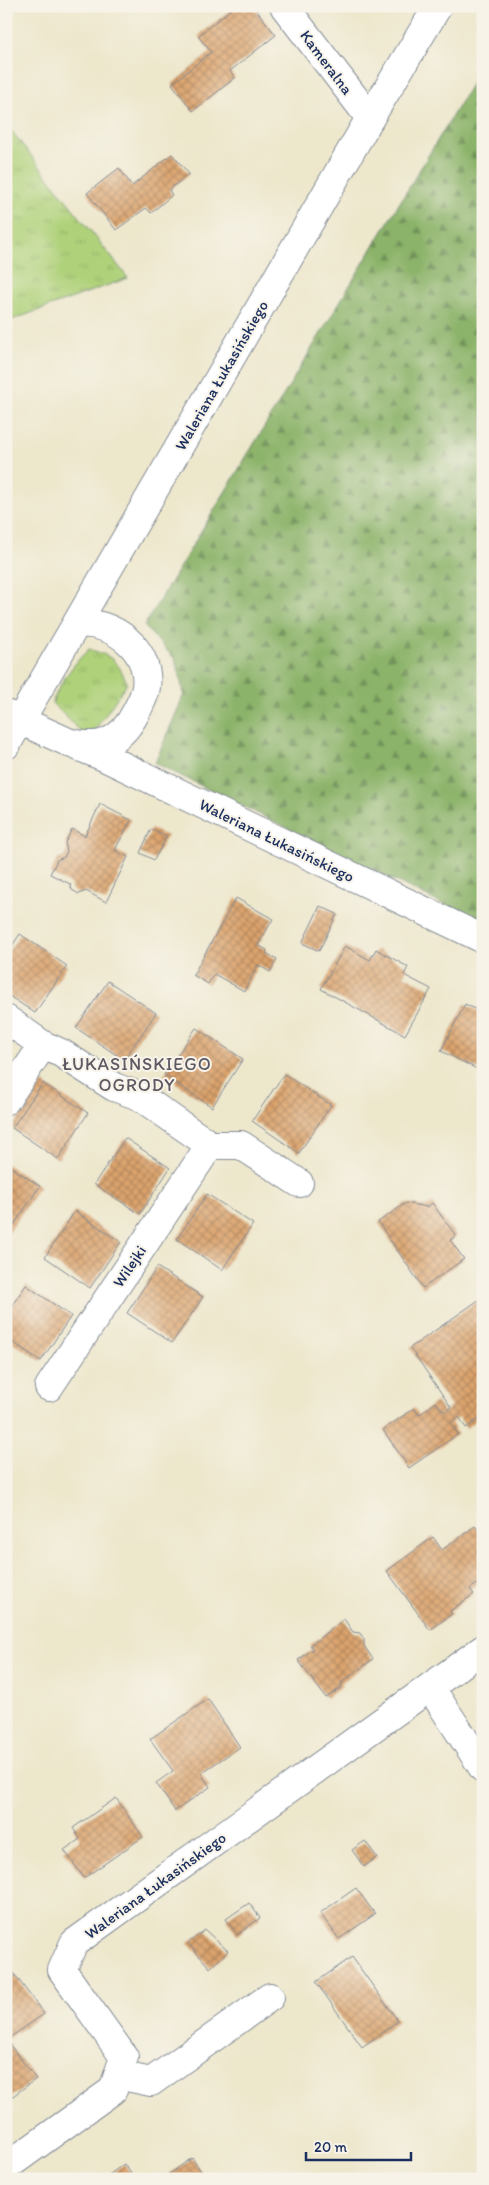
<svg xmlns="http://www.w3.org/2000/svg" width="489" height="2185" font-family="Itim,sans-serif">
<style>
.grass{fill:url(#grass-tufts);stroke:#65806c}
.forest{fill:url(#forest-firs);stroke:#537164}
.building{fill:url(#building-cross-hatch)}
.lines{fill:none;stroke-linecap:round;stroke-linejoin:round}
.minor-casing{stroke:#848b95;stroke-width:30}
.minor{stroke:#fff;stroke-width:28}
.labels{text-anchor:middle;stroke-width:4;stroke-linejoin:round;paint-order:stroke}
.street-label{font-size:16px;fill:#1b2f5e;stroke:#f7f3e8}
.neighbourhood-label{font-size:18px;letter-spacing:1px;fill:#5e5863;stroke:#f7f3e8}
</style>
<defs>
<pattern id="grass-tufts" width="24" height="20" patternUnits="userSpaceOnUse" patternTransform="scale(1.25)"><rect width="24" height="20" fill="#afd179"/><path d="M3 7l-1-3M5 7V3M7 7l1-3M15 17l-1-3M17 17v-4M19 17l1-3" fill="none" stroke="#96b46b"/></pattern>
<pattern id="forest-firs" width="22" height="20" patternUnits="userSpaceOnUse" patternTransform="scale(1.25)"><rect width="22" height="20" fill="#8bb369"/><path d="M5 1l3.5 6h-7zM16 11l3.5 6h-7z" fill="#71925a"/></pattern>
<pattern id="building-cross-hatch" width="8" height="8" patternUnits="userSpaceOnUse" patternTransform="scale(1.25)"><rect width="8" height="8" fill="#dba36c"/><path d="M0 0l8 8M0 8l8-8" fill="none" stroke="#b1855c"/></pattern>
</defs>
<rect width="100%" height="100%" fill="#f7f3e8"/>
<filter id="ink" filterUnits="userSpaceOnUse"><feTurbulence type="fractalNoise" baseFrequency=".02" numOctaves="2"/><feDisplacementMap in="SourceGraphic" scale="10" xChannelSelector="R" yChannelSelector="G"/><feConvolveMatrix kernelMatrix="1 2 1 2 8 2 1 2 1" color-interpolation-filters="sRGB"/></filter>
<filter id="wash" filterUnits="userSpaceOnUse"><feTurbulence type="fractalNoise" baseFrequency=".0096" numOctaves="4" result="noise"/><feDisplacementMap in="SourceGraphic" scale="20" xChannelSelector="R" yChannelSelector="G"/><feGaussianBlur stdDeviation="1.12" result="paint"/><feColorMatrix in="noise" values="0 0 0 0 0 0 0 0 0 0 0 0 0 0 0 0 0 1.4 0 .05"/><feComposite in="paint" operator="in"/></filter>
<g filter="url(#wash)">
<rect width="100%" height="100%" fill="#ede7cc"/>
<!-- grass -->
<g class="grass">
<path d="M6 124 128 278 6 322Z"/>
<path d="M89 649C113 657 117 660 127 683L95 730 82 733 52 703C61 682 72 665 89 649Z"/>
</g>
<!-- forest -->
<path class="forest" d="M483 65V924L155 763 184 694 175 659 144 626Z"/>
<g id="blocks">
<!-- building -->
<g class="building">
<path d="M235 6H253L276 35 230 71 235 78 193 111 172 84 211 52 198 36Z"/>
<path d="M172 154 189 174 169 190 172 195 151 213 146 208 116 230 87 193 119 168 132 186Z"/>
<path d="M100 804 131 820 115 850 128 857 106 902 86 891 79 894 72 890 70 884 50 874 57 860 64 857 67 851 65 843 72 829 85 836Z"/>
<path d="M151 829 167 836 154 860 140 853Z"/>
<path d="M236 898 273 919 258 945 267 950 266 953 277 959 270 972 258 965 244 991 214 974 208 984 193 975Z"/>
<path d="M320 906 337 914 319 951 302 943Z"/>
<path d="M20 934 67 966 35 1013 6 994V955Z"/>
<path d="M345 946 370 960 376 949 408 967 404 975 431 989 405 1035 321 989Z"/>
<path d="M108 981 156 1013 124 1060 76 1028Z"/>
<path d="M465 1004 483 1013V1072L441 1051Z"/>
<path d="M196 1028 243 1059 212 1107 164 1075Z"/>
<path d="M284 1074 331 1105 299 1153 252 1121Z"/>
<path d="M43 1083 88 1113 58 1159 12 1128Z"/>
<path d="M125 1138 170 1168 140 1214 94 1184Z"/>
<path d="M6 1164 40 1186 9 1232 6 1230Z"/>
<path d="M207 1194 253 1224 222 1270 177 1239Z"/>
<path d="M406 1203 427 1207 432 1203 456 1236 450 1240 464 1259 423 1288 378 1222Z"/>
<path d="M75 1211 121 1242 90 1288 45 1257Z"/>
<path d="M157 1267 203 1297 172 1343 127 1313Z"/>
<path d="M26 1285 71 1316 41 1361 6 1338V1314Z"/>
<path d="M483 1297V1416L466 1428 459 1417 451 1423 458 1434 409 1468 383 1430 414 1408 419 1415 436 1402 444 1412 451 1407 410 1348Z"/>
<path d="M475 1526 483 1537V1580L470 1589 474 1594 450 1611 452 1614 430 1630 387 1571 433 1537 442 1550Z"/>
<path d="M344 1619 353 1632 360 1633 364 1639V1646L373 1659 341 1683 342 1687 326 1698 298 1660 313 1649 310 1645Z"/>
<path d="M208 1699 240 1747 201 1773 210 1787 175 1811 156 1783 173 1771 150 1739Z"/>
<path d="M116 1798 143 1837 84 1878 64 1850 80 1839 73 1828Z"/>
<path d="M365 1841 377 1857 364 1867 352 1850Z"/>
<path d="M356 1888 375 1914 339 1939 320 1913Z"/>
<path d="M249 1903 260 1918 237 1935 226 1919Z"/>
<path d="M205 1930 228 1951 210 1968 188 1943Z"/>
<path d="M352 1957 398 2021 362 2047 316 1982Z"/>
<path d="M12 1971 44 2014 6 2040 36 2079 6 2101V1975Z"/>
<path d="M192 2158 206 2179H162Z"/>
<path d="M124 2164 135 2179H103Z"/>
</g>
</g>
</g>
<g filter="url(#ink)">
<use href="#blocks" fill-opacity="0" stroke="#848b95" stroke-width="1"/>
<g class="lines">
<!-- minor casing -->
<g class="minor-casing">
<g id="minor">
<path d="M284 6 370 118"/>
<path d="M6 714 70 743C81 745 96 747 107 742 120 737 130 724 136 712 140 704 145 696 146 687 151 649 112 620 77 624"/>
<path d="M70 743 102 756 483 939"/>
<path d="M6 745 370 118 438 6"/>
<path d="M6 1019 43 1045 61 1053 114 1087 139 1096 210 1145H241L299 1183"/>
<path d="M6 1100 43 1045"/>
<path d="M49 1387 210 1145"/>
<path d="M430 1687 483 1768"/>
<path d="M118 2075 151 2082 270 1997"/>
<path d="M6 2167 113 2090 124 2057 62 1970 74 1943 483 1649"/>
</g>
</g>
<!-- minor -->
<use href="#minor" class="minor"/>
</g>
</g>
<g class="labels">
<!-- street labels -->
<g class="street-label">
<text transform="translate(327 62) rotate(53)" y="6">Kameralna</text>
<text transform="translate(221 375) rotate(-60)" y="6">Waleriana Łukasińskiego</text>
<text transform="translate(277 840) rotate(26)" y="6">Waleriana Łukasińskiego</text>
<text transform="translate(129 1266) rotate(-56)" y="6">Wilejki</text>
<text transform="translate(155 1885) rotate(-36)" y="6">Waleriana Łukasińskiego</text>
</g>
<!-- neighbourhood labels -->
<g class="neighbourhood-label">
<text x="137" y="1070">ŁUKASIŃSKIEGO<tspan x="137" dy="21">OGRODY</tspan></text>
</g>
</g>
<!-- margin -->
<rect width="489" height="2185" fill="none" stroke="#f7f3e8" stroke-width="25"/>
<!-- scale -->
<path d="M306 2152v8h105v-8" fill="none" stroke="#1b2f5e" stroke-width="2.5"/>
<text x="314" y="2152" font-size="15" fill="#1b2f5e" stroke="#f7f3e8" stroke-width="4" paint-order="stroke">20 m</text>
</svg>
